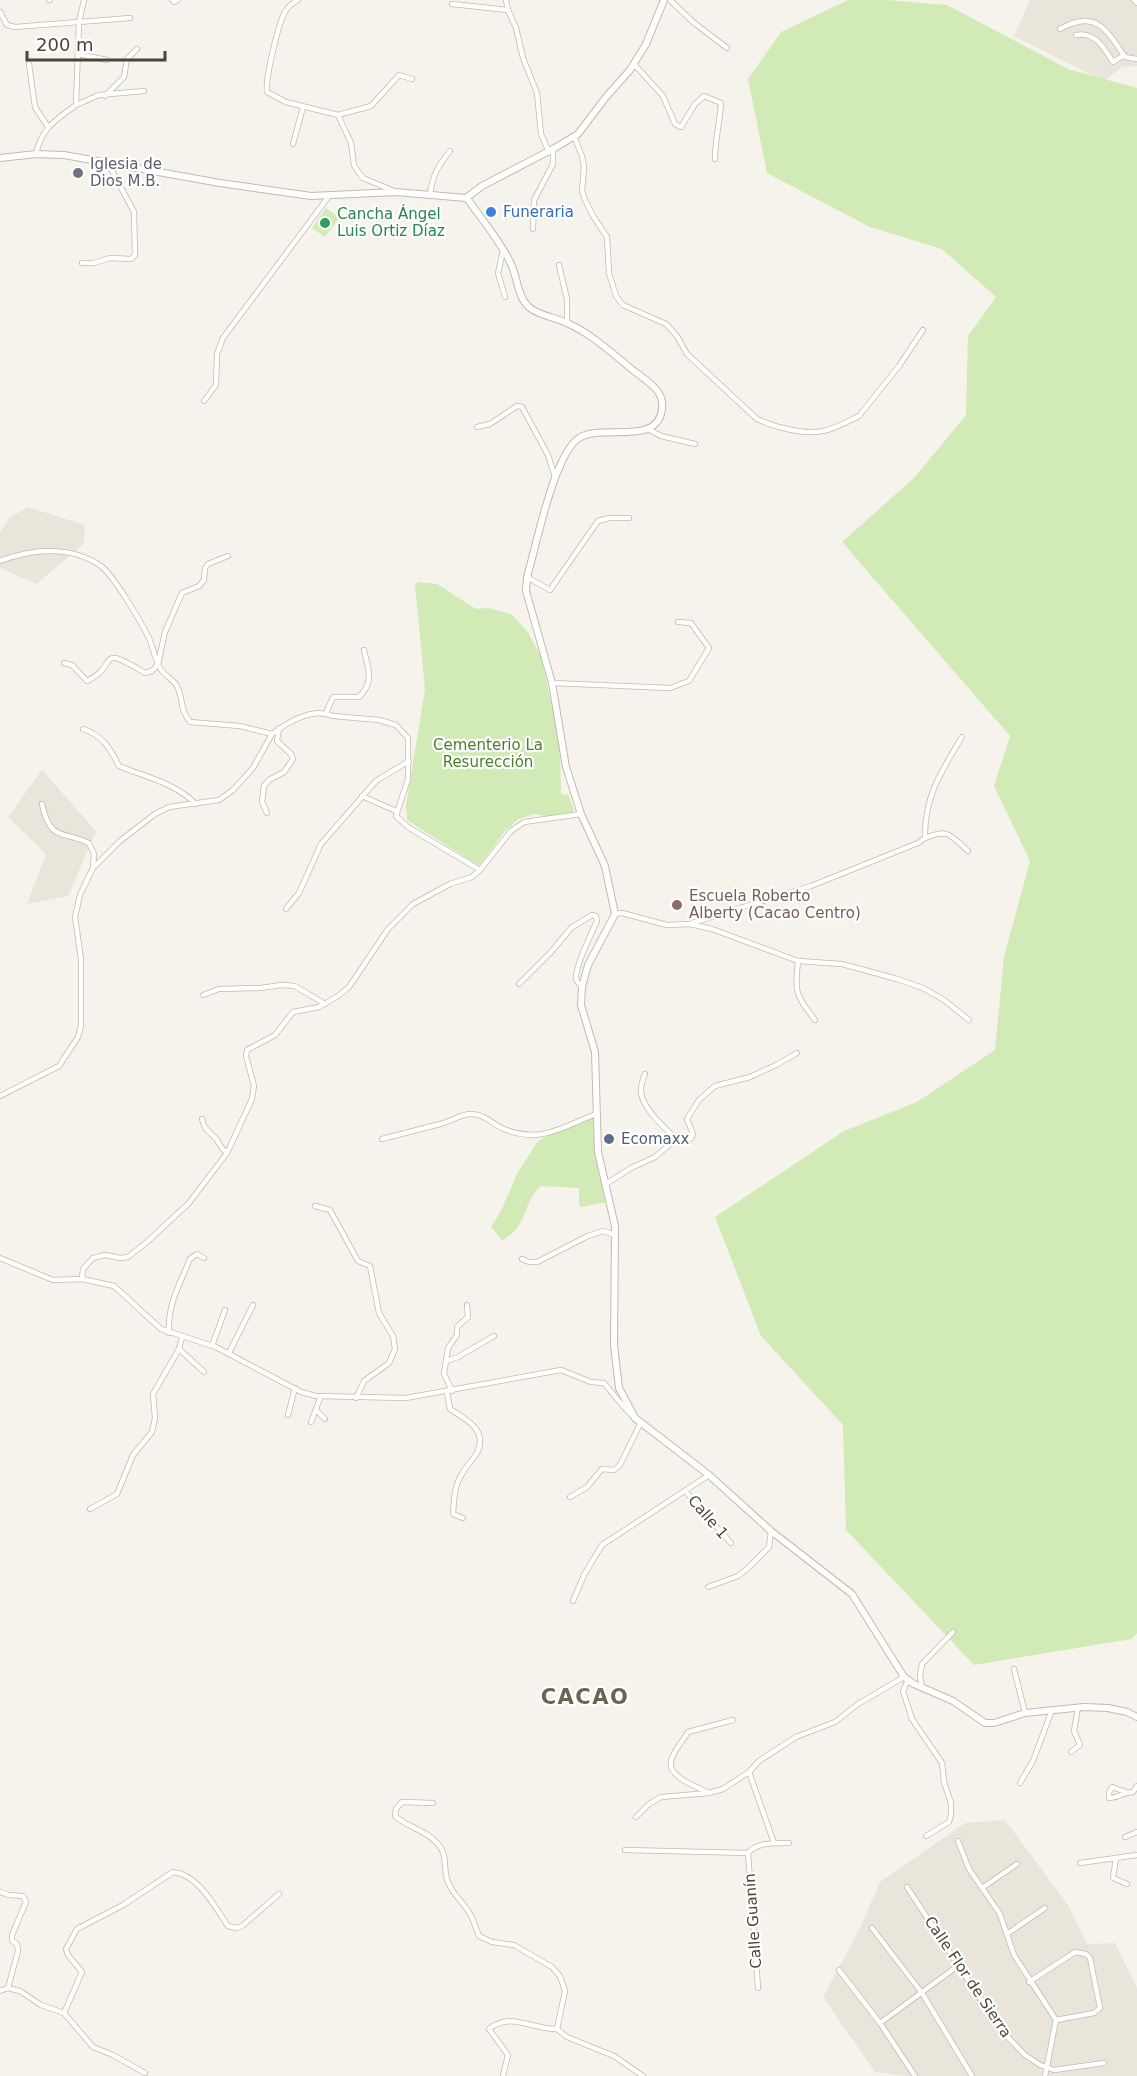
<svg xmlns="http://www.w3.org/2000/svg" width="1137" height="2076" font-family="'DejaVu Sans',sans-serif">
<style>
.residential{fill:#eae5da}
.green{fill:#d2eab5}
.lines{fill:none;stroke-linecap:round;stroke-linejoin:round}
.minor-casing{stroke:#c2bbae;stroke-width:6}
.tertiary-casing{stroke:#c2bbae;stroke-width:8}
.minor{stroke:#fff;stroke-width:4.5}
.tertiary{stroke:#fff;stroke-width:6}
.worship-dot{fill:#6b7280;stroke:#fff;stroke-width:2}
.shop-dot{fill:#3f7fe0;stroke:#fff;stroke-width:2}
.leisure-dot{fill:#2e9e5b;stroke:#fff;stroke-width:2}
.education-dot{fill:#8d6e63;stroke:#fff;stroke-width:2}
.service-dot{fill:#5c6f8a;stroke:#fff;stroke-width:2}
.labels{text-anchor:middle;stroke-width:4.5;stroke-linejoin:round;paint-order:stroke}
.worship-label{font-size:15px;fill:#5b616d;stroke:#fff;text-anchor:start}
.shop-label{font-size:15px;fill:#366cbe;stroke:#fff;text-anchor:start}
.leisure-label{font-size:15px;fill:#27864d;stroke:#fff;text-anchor:start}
.park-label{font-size:15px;fill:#4a7f2a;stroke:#fff}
.education-label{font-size:15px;fill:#785e54;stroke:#fff;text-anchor:start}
.service-label{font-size:15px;fill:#4e5e75;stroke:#fff;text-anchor:start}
.street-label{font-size:15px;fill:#4b4439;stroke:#fff}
.district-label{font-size:21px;font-weight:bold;letter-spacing:1.5px;fill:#6e6250;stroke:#fff}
</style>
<rect width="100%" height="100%" fill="#f6f3ec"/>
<!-- residential -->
<g class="residential">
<path d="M1030 0H1137V66L1122 67 1104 81 1014 36Z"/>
<path d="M28 507 85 525 84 544 36 584 0 568V533L9 518Z"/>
<path d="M42 770 96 831 68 896 27 904 46 854 8 817Z"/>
<path d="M1005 1820 1068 1905 1087 1944 1115 1943 1137 1988V2076H906L875 2072 823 1997 859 1930 880 1882 965 1823Z"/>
</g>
<!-- green -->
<g class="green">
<path d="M848 0H887L947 5 1068 69 1137 88V1633L1132 1639 974 1665 846 1530 843 1425 761 1336 715 1217 844 1131 917 1102 995 1050 1004 957 1030 861 994 786 1010 736 842 542 914 478 966 415 968 336 996 297 942 249 870 227 767 173 748 79 781 32Z"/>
<path d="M326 208 339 218 325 237 312 228Z"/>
<path d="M419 582 437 584 476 609 488 608 511 614 528 632 541 657 560 742 561 794 568 795 574 810 573 813 552 817 534 814 519 819 505 831 479 866 407 820 406 805 425 690 415 584Z"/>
<path d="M594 1112 595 1148 608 1202 581 1207 579 1205V1188L541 1186C522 1201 529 1228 502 1240L491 1227 501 1211 517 1174 537 1142 565 1124Z"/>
</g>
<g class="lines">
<!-- minor casing -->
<g class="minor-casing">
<g id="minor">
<path d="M49 0H50"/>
<path d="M172 0 174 2 178 0"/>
<path d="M298 0C295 2 289 5 287 9 279 18 265 80 267 92L286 102 338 115 351 143 354 165 359 173 363 178 394 191"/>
<path d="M506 0 508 10"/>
<path d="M670 0 693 22 727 48"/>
<path d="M1134 0 1137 3"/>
<path d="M452 4 508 10 516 28 523 58 537 93 541 134 549 152"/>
<path d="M0 12 7 25 15 27 130 18"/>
<path d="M1060 29C1096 9 1106 29 1125 57L1137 59"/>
<path d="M1076 35C1095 31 1104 48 1113 62L1124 55"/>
<path d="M78 54 107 60"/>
<path d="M29 64 35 107 48 127"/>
<path d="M634 64 663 96 675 124 681 127 695 104 704 96 721 103C720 122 715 140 715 159"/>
<path d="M105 96 124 77 127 59 137 49"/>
<path d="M76 105 99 95 144 91"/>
<path d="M338 115 371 106 399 75 412 79"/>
<path d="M574 136 582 156 584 167 582 191 585 200 593 216 607 237 609 273 616 296 623 305 666 324 677 336 687 354 757 419C774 427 804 435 823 431 835 429 849 421 859 416L899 366 923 330"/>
<path d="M293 144 303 107"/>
<path d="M36 154C42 127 56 120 76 105L79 22 84 0"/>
<path d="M430 195C432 176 438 166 450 151"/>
<path d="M533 229 534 200 553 164V149"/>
<path d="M503 251 498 273 505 297"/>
<path d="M82 263H94L110 258 131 259 135 255 134 212 108 163"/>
<path d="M559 265 567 299V323"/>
<path d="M204 401 216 385 217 354 223 338 329 196"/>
<path d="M477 427 490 424 517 406 522 407 548 455 555 477"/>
<path d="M648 429 661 436 695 444"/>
<path d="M0 561C32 549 71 545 101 566 114 576 141 622 149 638 153 648 155 659 160 668 164 676 175 680 178 688 184 703 179 707 190 722L240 726 272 734C288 722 313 707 333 716L379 720 396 725 408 738V779L396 816 408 827 480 870"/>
<path d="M527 577 550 590 598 521 609 518H629"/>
<path d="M64 663 72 665 87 681C120 666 94 642 145 673L152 671 158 664 165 632 182 593 199 586 204 580 205 568 208 564 228 556"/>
<path d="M552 683 670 688 689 681 709 648 691 623 678 622"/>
<path d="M326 713 333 697H359C375 682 368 668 364 650"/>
<path d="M83 729C102 735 110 748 119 766 146 777 175 783 196 804"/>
<path d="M362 796 396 811"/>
<path d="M42 804C50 841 62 831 89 843L94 854 93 868"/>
<path d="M267 813 262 802 264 786 269 780 284 772 293 759 291 754 277 741 279 728"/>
<path d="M925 838C949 828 950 835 968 851"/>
<path d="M286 909 299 893 321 844 376 781 409 761"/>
<path d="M615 914 622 913 667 925 690 924 712 929 798 961 842 964 897 979 923 988 944 1000 969 1020"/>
<path d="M692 923 811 886 918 843 925 838C924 797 942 770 962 737"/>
<path d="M798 961C795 993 795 994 815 1020"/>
<path d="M519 984 552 951 571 928 592 915 596 916 597 921C591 934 575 966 576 979 577 982 579 984 582 987"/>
<path d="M203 995 219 989 260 988 282 985 295 986 325 1004"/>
<path d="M645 1074C643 1079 640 1087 641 1093 644 1110 664 1127 676 1139"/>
<path d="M0 1096 59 1066 78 1037 81 1026V959L75 917 80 895 93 868 120 841 155 814 169 807 219 800 233 790 253 768 272 734"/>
<path d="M202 1119C205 1132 210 1131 217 1140 221 1146 221 1149 227 1153"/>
<path d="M382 1139C401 1134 421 1129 440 1124 450 1122 461 1114 471 1114 485 1114 492 1124 504 1129 541 1144 562 1127 596 1114"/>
<path d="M606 1184 631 1168 655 1157 676 1139H691L693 1134 687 1119 699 1100 715 1086 750 1077 776 1065 797 1053"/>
<path d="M315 1206 330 1210 358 1261 370 1266 379 1313 393 1336 395 1349 389 1363 364 1381 356 1398"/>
<path d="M0 1258 53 1280 82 1279 114 1286 161 1329 216 1347 301 1392 316 1396 406 1398 561 1370 591 1382 604 1383C611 1391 629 1415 635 1418"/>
<path d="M522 1259 529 1262H537L588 1236 603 1231 615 1235"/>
<path d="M82 1279 83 1269 93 1258 105 1255 120 1258 128 1257 147 1242 189 1203 227 1153 252 1099 254 1086 246 1056 247 1050 275 1035 293 1012 319 1007 338 996 349 987 388 929 413 904 450 884 472 877 480 870 511 831 524 822 581 814"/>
<path d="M169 1333C167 1305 180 1284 190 1259L197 1254 204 1258"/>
<path d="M212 1346 225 1310"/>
<path d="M179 1349 204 1372"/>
<path d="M229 1353 253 1305"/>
<path d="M446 1361 458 1357 494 1336"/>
<path d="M452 1391 444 1374 448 1348 457 1335V1327L468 1317 467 1305"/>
<path d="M447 1392 450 1409C465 1419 487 1429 478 1451 474 1459 466 1466 462 1474 454 1486 454 1500 453 1514L463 1518"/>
<path d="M316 1410 325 1419"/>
<path d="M288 1415 295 1388"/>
<path d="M311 1422 321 1396"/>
<path d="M685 1491 731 1543"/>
<path d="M570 1497 587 1487 602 1469 614 1470 620 1465 641 1422"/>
<path d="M90 1509 117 1494 133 1455 152 1432 155 1418 153 1394 179 1349 182 1337"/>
<path d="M708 1587 738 1576 747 1569 769 1547 771 1531"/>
<path d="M573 1601 584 1575 602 1545 709 1475"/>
<path d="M1014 1669 1025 1713"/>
<path d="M908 1680 903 1691 912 1719 942 1763 944 1782 951 1803V1815L949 1822 926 1836"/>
<path d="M922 1688 920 1675 922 1664 953 1632"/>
<path d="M1071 1752 1080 1745 1074 1731 1078 1707"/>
<path d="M749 1772 774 1843"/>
<path d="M1020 1783 1033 1761 1052 1710"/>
<path d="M1126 1792 1112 1787 1109 1793V1798C1118 1798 1124 1792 1133 1792L1137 1786"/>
<path d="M709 1793C698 1787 667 1777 671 1761 673 1751 683 1741 688 1732L733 1720"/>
<path d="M433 1803 402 1802 396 1809 395 1816C408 1828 425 1829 438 1844 448 1855 443 1866 447 1879 451 1894 463 1901 470 1914 474 1921 476 1929 479 1936L492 1942 514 1945 552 1967 560 1976 565 1991 557 2029"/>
<path d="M636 1817 649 1804 661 1797 709 1793 723 1789 749 1772 759 1761 796 1737 835 1722 858 1704 904 1677"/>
<path d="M1125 1837 1137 1832"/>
<path d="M958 1841 969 1869 1000 1914 1014 1955 1056 2020 1045 2076"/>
<path d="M625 1850 748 1853C757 1842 776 1843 789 1843"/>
<path d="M748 1853 758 1988"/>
<path d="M1116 1858 1113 1878 1127 1884"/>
<path d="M1080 1863 1137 1855"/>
<path d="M907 1887 1001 2030 1025 2055 1040 2065 1054 2070 1104 2063"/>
<path d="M982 1888 1017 1864"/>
<path d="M0 1892 9 1895 23 1896 26 1902 12 1935V1941L17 1944 18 1951 8 1988"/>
<path d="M872 1928 922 1993 972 2076"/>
<path d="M1007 1934 1045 1908"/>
<path d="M839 1970 880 2023 915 2076"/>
<path d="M1029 1982 1075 1952 1086 1954 1090 1958 1100 2008 1094 2013 1056 2020"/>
<path d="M0 1991 8 1988 20 1991 41 2005 64 2013 93 2047 113 2055 145 2073"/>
<path d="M64 2013 82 1972 68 1955 66 1949 77 1929 123 1905 173 1872C198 1874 215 1907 228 1926L236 1928 242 1926 279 1894"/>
<path d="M880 2023 959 1965"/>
<path d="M503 2076 508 2055 489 2029C511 2011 533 2030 557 2029L567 2037 614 2056 643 2076"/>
</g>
</g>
<!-- tertiary casing -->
<g class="tertiary-casing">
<g id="tertiary">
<path d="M0 158 36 154 64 155 220 183 311 196 396 192 466 198 482 186 553 149 578 134 606 97 630 70 646 44 664 0"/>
<path d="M467 198C481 219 499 239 510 262 519 278 516 300 533 310 543 316 556 318 567 323 592 334 613 354 634 371 641 376 649 382 655 388 661 394 663 401 662 409 658 447 601 423 579 438 554 454 536 547 527 577L526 591 552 683 566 767 581 814 605 866 615 914 588 965 582 987 581 1005 595 1052 598 1152 615 1226 614 1345 619 1388 635 1418 709 1475 771 1531 852 1594 904 1677 914 1684 953 1701 985 1723H994L1025 1713 1084 1707 1108 1708 1127 1712 1137 1717"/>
</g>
</g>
<!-- minor -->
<use href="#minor" class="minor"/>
<!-- tertiary -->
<use href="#tertiary" class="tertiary"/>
</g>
<!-- markers -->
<circle class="worship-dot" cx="78" cy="173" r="6"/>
<circle class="shop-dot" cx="491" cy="212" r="6"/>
<circle class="leisure-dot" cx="325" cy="223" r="6"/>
<circle class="education-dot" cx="677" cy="905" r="6"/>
<circle class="service-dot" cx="609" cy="1139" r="6"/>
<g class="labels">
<!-- worship labels -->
<g class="worship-label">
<text x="90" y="169">Iglesia de<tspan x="90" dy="17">Dios M.B.</tspan></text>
</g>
<!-- shop labels -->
<g class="shop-label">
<text x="503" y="217">Funeraria</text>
</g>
<!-- leisure labels -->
<g class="leisure-label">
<text x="337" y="219">Cancha Ángel<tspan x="337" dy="17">Luis Ortiz Díaz</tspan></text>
</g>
<!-- park labels -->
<g class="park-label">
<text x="488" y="750">Cementerio La<tspan x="488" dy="17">Resurección</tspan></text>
</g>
<!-- education labels -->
<g class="education-label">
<text x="689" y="901">Escuela Roberto<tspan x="689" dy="17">Alberty (Cacao Centro)</tspan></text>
</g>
<!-- service labels -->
<g class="service-label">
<text x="621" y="1144">Ecomaxx</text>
</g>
<!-- street labels -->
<g class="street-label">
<text transform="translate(708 1517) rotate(49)" y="5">Calle 1</text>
<text transform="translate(753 1921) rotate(-94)" y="5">Calle Guanín</text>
<text transform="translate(968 1977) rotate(56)" y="5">Calle Flor de Sierra</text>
</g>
<!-- district labels -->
<g class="district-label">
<text x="585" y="1704">CACAO</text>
</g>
</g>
<!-- scale -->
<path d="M27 51v9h138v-9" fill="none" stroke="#4b4439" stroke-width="3"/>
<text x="36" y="51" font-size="18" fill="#4b4439" stroke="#ffffff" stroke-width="4.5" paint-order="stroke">200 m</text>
</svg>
